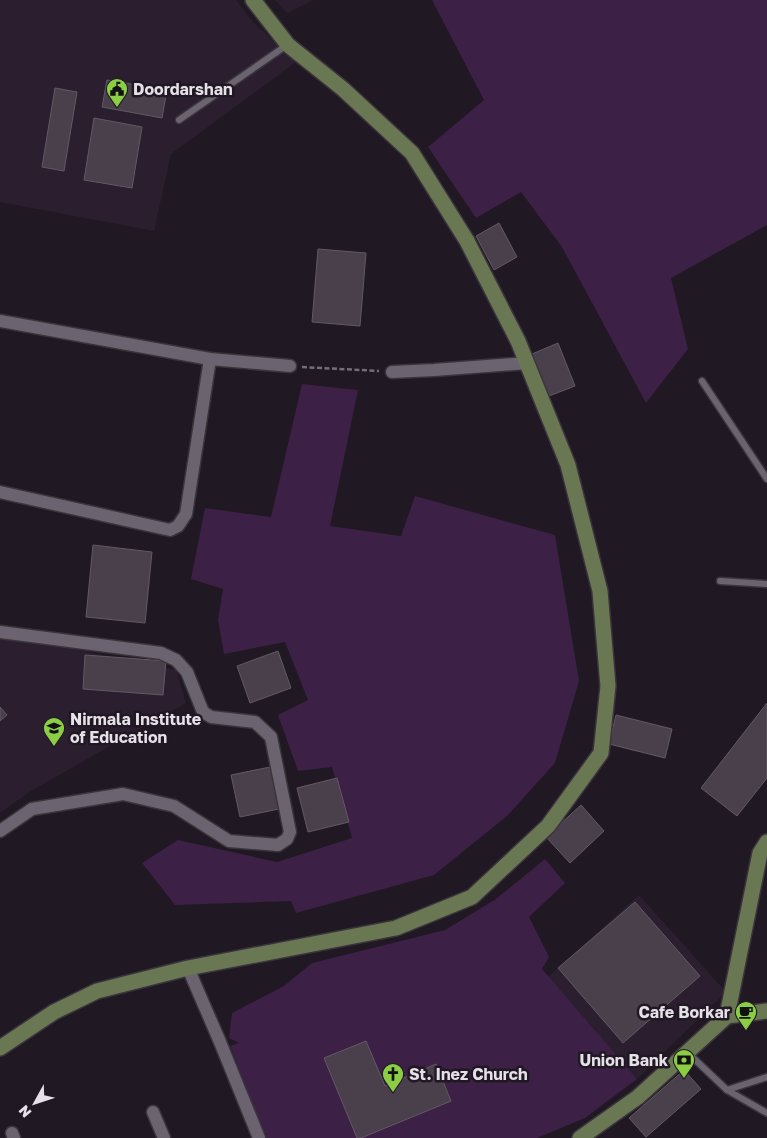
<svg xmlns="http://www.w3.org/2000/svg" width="767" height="1138" font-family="'Golos Text',sans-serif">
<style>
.built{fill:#2b1f2f}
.green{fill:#3c2046}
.building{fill:#49404c;stroke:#625966}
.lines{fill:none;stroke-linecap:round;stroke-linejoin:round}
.lane-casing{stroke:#3a353c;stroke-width:9}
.street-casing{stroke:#3a353c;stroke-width:15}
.secondary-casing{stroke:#3a353c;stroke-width:18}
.path{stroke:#756e77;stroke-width:2.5;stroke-dasharray:5 2.5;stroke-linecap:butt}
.lane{stroke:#6c6370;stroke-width:6}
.street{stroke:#6c6370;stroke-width:12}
.secondary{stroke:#6a7753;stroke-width:15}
.labels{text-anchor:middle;stroke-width:5;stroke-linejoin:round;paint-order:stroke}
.poi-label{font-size:16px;font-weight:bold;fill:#e6e1e8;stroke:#201823;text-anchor:start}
</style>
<rect width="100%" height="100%" fill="#201823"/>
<!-- built -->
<g class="built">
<path d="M0 0H236L251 20 296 62 171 154 154 231 0 202Z"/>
<path d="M275 0H313L287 13Z"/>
<path d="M0 634 176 670 186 703 31 791 0 813Z"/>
<path d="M639 895 726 992 637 1079 548 977Z"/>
</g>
<!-- green -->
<g class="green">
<path d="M432 0H767V225L671 278 688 349 646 403 562 247 521 192 476 218 428 147 484 100Z"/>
<path d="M302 384 358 390 330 526 401 536 415 496 555 535 579 681 555 763 507 816 434 875 296 913 291 901 175 905 142 863 178 840 277 862 352 838 332 767 298 771 278 715 308 700 285 642 224 654 218 620 223 589 191 579 205 508 271 517Z"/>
<path d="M545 859 565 883 529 917 549 957 542 969 637 1079 585 1118 537 1138H266L230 1046 239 1043 229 1038 232 1013 284 986 312 963 445 930 496 899Z"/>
</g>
<!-- building -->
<g class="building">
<path d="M107 80 167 90 162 118 102 107Z"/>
<path d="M55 88 77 92 64 171 42 167Z"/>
<path d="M94 118 142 127 132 188 84 180Z"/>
<path d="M499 223 517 257 494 270 476 236Z"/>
<path d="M318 249 366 253 360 326 312 322Z"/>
<path d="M558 343 575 386 549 396 532 354Z"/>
<path d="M93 545 152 552 145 623 86 617Z"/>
<path d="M278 651 291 688 250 703 237 666Z"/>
<path d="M85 655 166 661 163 695 83 689Z"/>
<path d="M767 703V778L737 816 701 788Z"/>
<path d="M0 707 7 715 0 721Z"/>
<path d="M616 715 672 729 665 758 609 744Z"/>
<path d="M270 767 279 809 240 817 231 775Z"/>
<path d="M337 778 349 822 308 832 297 788Z"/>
<path d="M581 805 604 831 570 863 546 837Z"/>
<path d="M635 902 700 976 623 1043 558 968Z"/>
<path d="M366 1041 385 1086 436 1064 451 1101 361 1138H357L324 1058Z"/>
<path d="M684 1070 701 1089 646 1137 629 1118Z"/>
</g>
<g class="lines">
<!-- lane casing -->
<g class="lane-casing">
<g id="lane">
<path d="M179 120 287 45"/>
<path d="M702 381 767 479"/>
<path d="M720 581 767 584"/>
<path d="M688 1053 727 1090 767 1113"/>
<path d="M727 1090 767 1077"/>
</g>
</g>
<!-- street casing -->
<g class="street-casing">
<g id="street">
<path d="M0 321 210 359 290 366"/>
<path d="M392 372 434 370 527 363"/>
<path d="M0 492 170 530 178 526 186 514 210 359"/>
<path d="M0 632 161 653 176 660 187 672 203 712 211 717 255 722 271 737 290 832 287 839 278 845 229 841 174 806 123 794 32 809 0 831"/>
<path d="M188 968 220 1042 259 1138"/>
<path d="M153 1112 164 1138"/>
<path d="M12 1133 14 1138"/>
</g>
</g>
<!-- secondary casing -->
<g class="secondary-casing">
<g id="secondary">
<path d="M727 1016 760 853 767 842"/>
<path d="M0 1048 54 1012 97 991 188 968 396 928 472 897 548 826 601 753 608 686 600 591 568 465 518 341 467 241 412 153 343 89 288 45 253 0"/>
<path d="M580 1138 638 1097 727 1016 767 1011"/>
</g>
</g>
<!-- path -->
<path class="path" d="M302 367 379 371"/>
<!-- lane -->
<use href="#lane" class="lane"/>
<!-- street -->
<use href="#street" class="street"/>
<!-- secondary -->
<use href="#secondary" class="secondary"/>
</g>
<!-- icons -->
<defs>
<g id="civic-pin" transform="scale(1.125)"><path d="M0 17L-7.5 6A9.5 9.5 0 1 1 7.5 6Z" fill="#8bce46" stroke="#201823"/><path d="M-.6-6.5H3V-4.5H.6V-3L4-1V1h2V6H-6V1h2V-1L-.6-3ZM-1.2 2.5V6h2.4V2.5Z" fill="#111"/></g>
<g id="university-pin" transform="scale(1.125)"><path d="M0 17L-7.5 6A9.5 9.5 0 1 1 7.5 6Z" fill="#8bce46" stroke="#201823"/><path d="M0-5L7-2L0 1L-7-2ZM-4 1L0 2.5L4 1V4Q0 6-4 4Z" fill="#111"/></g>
<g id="cafe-pin" transform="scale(1.125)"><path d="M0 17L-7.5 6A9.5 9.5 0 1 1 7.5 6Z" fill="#8bce46" stroke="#201823"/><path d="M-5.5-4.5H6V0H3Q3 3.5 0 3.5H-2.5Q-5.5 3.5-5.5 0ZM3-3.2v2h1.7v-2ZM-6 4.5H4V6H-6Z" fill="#111"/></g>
<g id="bank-pin" transform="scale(1.125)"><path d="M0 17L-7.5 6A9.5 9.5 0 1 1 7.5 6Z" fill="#8bce46" stroke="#201823"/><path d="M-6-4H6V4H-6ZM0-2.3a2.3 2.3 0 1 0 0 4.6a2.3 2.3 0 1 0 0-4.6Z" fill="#111"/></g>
<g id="church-pin" transform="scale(1.125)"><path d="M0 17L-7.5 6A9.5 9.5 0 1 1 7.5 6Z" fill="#8bce46" stroke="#201823"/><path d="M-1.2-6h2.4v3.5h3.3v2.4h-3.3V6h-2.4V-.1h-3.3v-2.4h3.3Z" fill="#111"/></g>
</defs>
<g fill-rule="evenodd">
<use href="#civic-pin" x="117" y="89"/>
<use href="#university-pin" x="54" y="728"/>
<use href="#cafe-pin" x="746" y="1012"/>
<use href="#bank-pin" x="684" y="1060"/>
<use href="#church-pin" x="393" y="1074"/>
</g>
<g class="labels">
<!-- poi labels -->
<g class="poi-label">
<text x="133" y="95">Doordarshan</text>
<text x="70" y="725">Nirmala Institute<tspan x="70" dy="18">of Education</tspan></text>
<text x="730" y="1018" text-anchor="end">Cafe Borkar</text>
<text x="668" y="1066" text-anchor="end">Union Bank</text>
<text x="409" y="1080">St. Inez Church</text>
</g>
</g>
<!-- north arrow -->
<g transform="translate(35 1103) rotate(230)" stroke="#201823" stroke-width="4" paint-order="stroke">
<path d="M0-4L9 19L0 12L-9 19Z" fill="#e6e1e8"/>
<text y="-8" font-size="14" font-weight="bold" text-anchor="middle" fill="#e6e1e8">N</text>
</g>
</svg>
